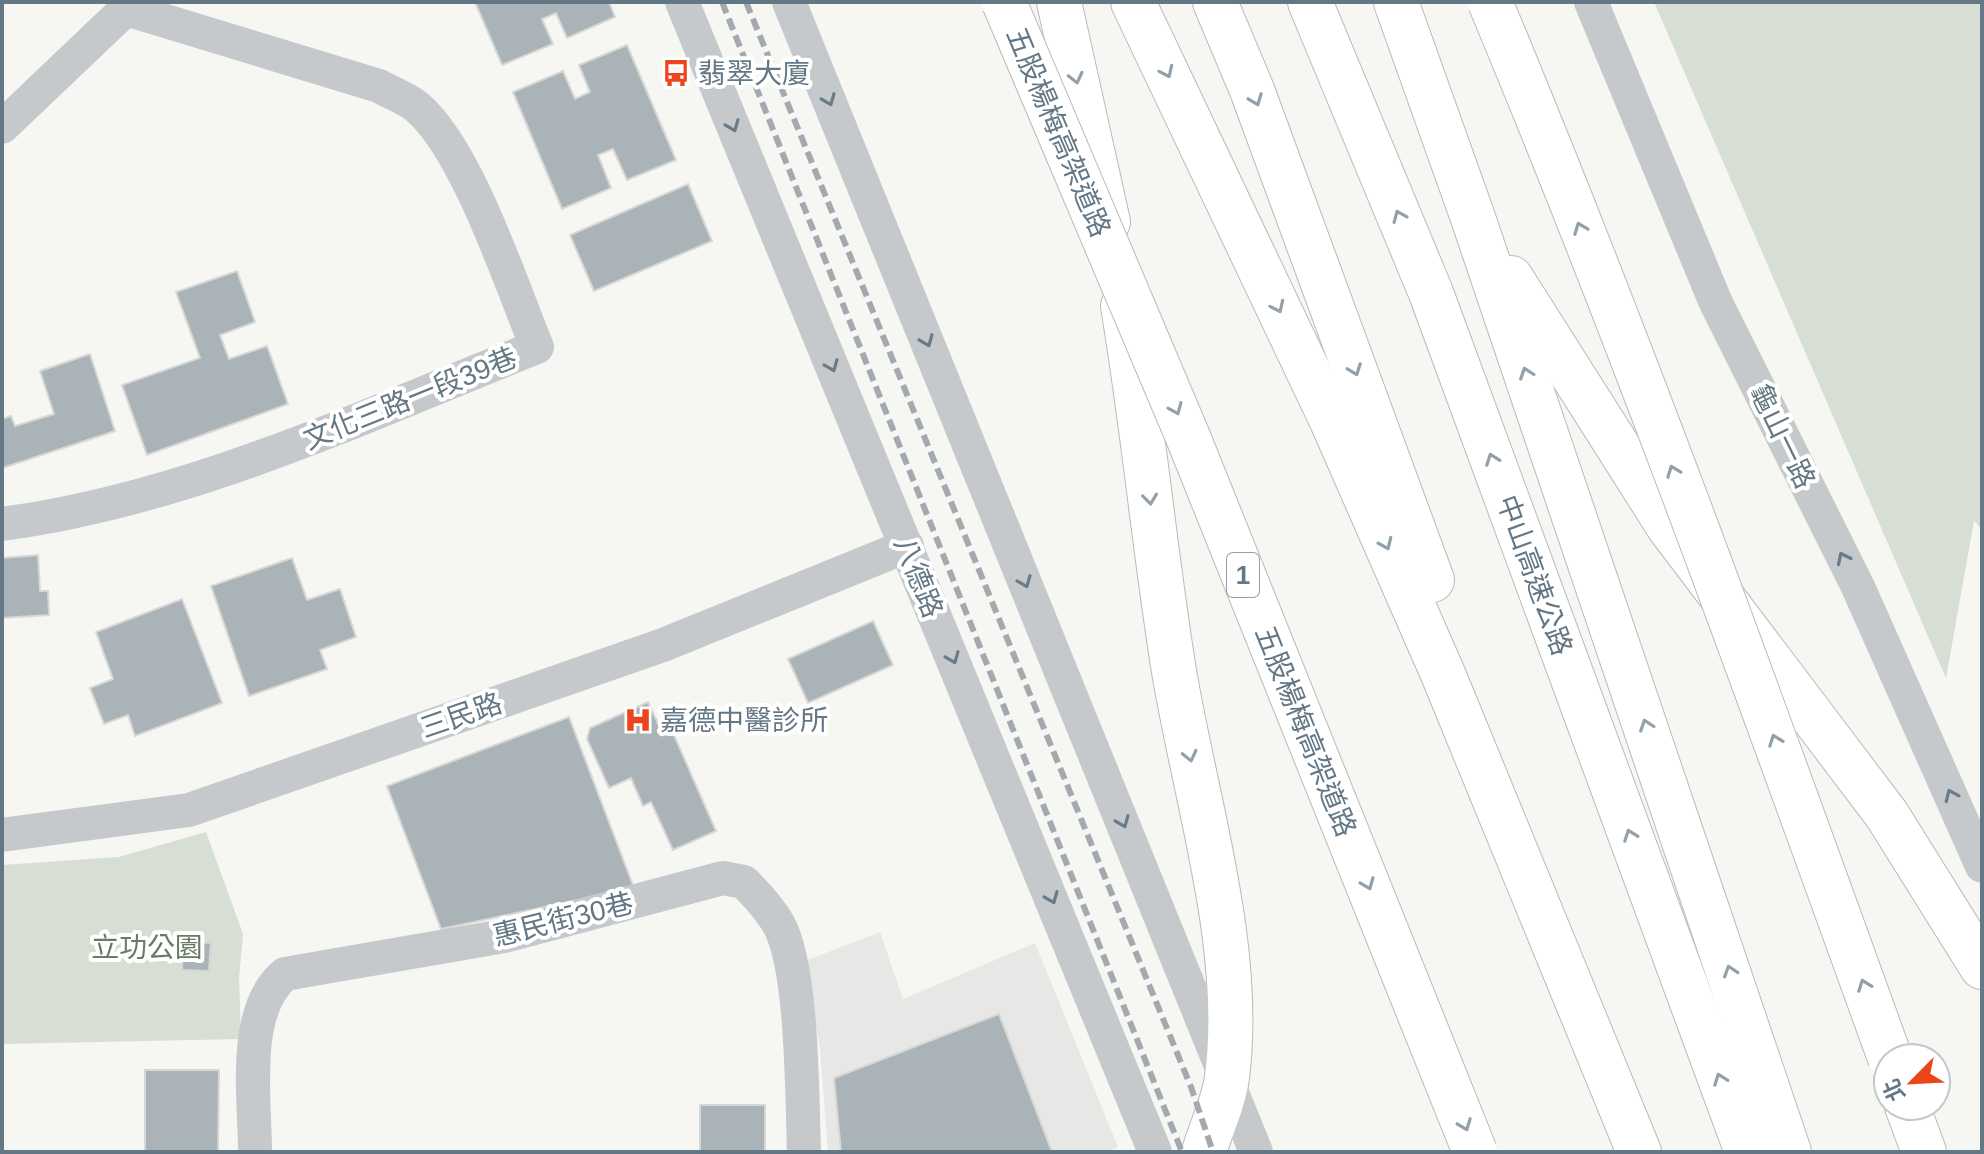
<svg xmlns="http://www.w3.org/2000/svg" width="1984" height="1154" font-family="Helvetica,'Noto Sans TC',sans-serif">
<style>
.built{fill:#e7e8e6}
.green{fill:#d7ded3}
.building{fill:#aab3b8;stroke:#d7d7d5;stroke-width:2}
.lines{fill:none;stroke-linecap:round;stroke-linejoin:round}
.highway-casing{stroke:#b7bbbe;stroke-width:46}
.minor{stroke:#c5c9cc;stroke-width:34}
.highway{stroke:#fff;stroke-width:44}
.rail{stroke:#a3aaaf;stroke-width:6;stroke-dasharray:12 6;stroke-linecap:butt}
.highway-bridge-casing{stroke:#b7bbbe;stroke-width:46;stroke-linecap:butt}
.highway-bridge{stroke:#fff;stroke-width:44}
.oneway{stroke:#92a0aa}
.oneway2{stroke:#687b89}
.labels{text-anchor:middle;stroke-width:8;stroke-linejoin:round;paint-order:stroke}
.shield{fill:#fff;stroke:#92a0aa;stroke-width:2}
.shield-label{font-size:26px;font-weight:bold;fill:#637785}
.poi-label{font-size:28px;fill:#637785;stroke:#fff;text-anchor:start}
.street-label{font-size:28px;fill:#637785;stroke:#fff}
.park-label{font-size:28px;fill:#697c63;stroke:#fff}
</style>
<rect width="100%" height="100%" fill="#f6f6f2"/>
<!-- built -->
<path class="built" d="M880 932 903 999 1035 943 1118 1147 1107 1152H828L820 1049 805 961Z"/>
<!-- green -->
<g class="green">
<path d="M1654 2H1982V529L1974 521 1946 678Z"/>
<path d="M206 832 243 934 239 978 241 1039 2 1044V865L119 857Z"/>
</g>
<!-- building -->
<g class="building">
<path d="M475 2H609L615 17 567 38 556 13 542 19 553 44 502 65Z"/>
<path d="M627 45 676 160 627 180 613 149 598 155 611 188 562 209 513 92 563 71 575 99 590 92 579 65Z"/>
<path d="M688 184 712 241 594 291 570 235Z"/>
<path d="M237 271 255 322 220 335 229 359 267 346 288 404 147 455 122 385 200 358 176 292Z"/>
<path d="M90 354 115 431 2 468V419L11 416 15 426 54 414 40 371Z"/>
<path d="M38 555 40 591H48L49 615 2 618V558Z"/>
<path d="M292 558 307 600 340 589 356 637 320 650 327 669 249 696 211 586Z"/>
<path d="M182 599 222 703 135 736 128 715 104 724 90 688 113 679 96 632Z"/>
<path d="M873 621 893 665 808 703 788 659Z"/>
<path d="M648 702 661 730 670 726 716 831 673 850 651 802 643 806 631 778 609 788 587 739 590 728Z"/>
<path d="M569 717 634 888 441 929 387 786Z"/>
<path d="M183 941 211 943 209 971 182 970Z"/>
<path d="M999 1014 1052 1152H841L834 1078Z"/>
<path d="M145 1070H219L218 1152H145Z"/>
<rect x="700" y="1105" width="65" height="47"/>
</g>
<g class="lines">
<!-- highway casing -->
<g class="highway-casing">
<g id="highway">
<path d="M1059 2 1108 222"/>
<path d="M1133 2 1332 421 1443 674 1639 1152"/>
<path d="M1215 2 1252 90 1432 580"/>
<path d="M1310 2 1431 293 1747 1152"/>
<path d="M1396 2 1472 215 1789 1152"/>
<path d="M1511 278 1669 527 1887 815 1982 967"/>
<path d="M1123 306C1143 425 1154 545 1173 665 1194 796 1244 944 1227 1077 1224 1102 1211 1128 1204 1152"/>
<path d="M1907 1106 1924 1152"/>
</g>
</g>
<!-- minor -->
<g class="minor">
<path d="M682 2 1155 1152"/>
<path d="M789 2 1256 1152"/>
<path d="M1591 2 1716 303 1858 587 1982 866"/>
<path d="M2 127 126 9 379 86C391 93 406 98 417 107 467 149 511 284 537 347 363 416 189 499 2 524"/>
<path d="M2 835 189 810 663 645 907 546"/>
<path d="M255 1152C255 1099 241 1010 285 974L504 936 723 878 744 882C757 895 770 909 779 925 803 969 802 1098 804 1152"/>
</g>
<!-- highway -->
<use href="#highway" class="highway"/>
<!-- rail -->
<g class="rail">
<path d="M722 2 1182 1152"/>
<path d="M746 2 1191 1087 1213 1152"/>
</g>
<!-- highway-bridge casing -->
<g class="highway-bridge-casing">
<g id="highway-bridge">
<path d="M1004 2 1188 437 1475 1152"/>
<path d="M1490 2C1635 349 1762 704 1890 1058"/>
</g>
</g>
<!-- highway-bridge -->
<use href="#highway-bridge" class="highway-bridge"/>
</g>
<!-- one-way arrows -->
<defs><path id="oneway-chevron" d="M-2-3.5L2.5 0L-2 3.5" fill="none" stroke-width="1.6" stroke-linecap="round" stroke-linejoin="round" transform="scale(2)"/></defs>
<g class="oneway">
<use href="#oneway-chevron" transform="translate(1167 72) rotate(65)"/>
<use href="#oneway-chevron" transform="translate(1076 78) rotate(77)"/>
<use href="#oneway-chevron" transform="translate(1256 100) rotate(69)"/>
<use href="#oneway-chevron" transform="translate(1399 216) rotate(-113)"/>
<use href="#oneway-chevron" transform="translate(1580 228) rotate(-111)"/>
<use href="#oneway-chevron" transform="translate(1278 307) rotate(65)"/>
<use href="#oneway-chevron" transform="translate(1355 370) rotate(70)"/>
<use href="#oneway-chevron" transform="translate(1526 373) rotate(-109)"/>
<use href="#oneway-chevron" transform="translate(1176 409) rotate(67)"/>
<use href="#oneway-chevron" transform="translate(1492 459) rotate(-110)"/>
<use href="#oneway-chevron" transform="translate(1673 471) rotate(-111)"/>
<use href="#oneway-chevron" transform="translate(1150 499) rotate(83)"/>
<use href="#oneway-chevron" transform="translate(1386 544) rotate(66)"/>
<use href="#oneway-chevron" transform="translate(1646 725) rotate(-109)"/>
<use href="#oneway-chevron" transform="translate(1775 740) rotate(-110)"/>
<use href="#oneway-chevron" transform="translate(1190 756) rotate(77)"/>
<use href="#oneway-chevron" transform="translate(1630 835) rotate(-110)"/>
<use href="#oneway-chevron" transform="translate(1368 884) rotate(68)"/>
<use href="#oneway-chevron" transform="translate(1730 971) rotate(-108)"/>
<use href="#oneway-chevron" transform="translate(1864 985) rotate(-110)"/>
<use href="#oneway-chevron" transform="translate(1720 1079) rotate(-110)"/>
<use href="#oneway-chevron" transform="translate(1465 1125) rotate(69)"/>
</g>
<g class="oneway2">
<use href="#oneway-chevron" transform="translate(829 100) rotate(68)"/>
<use href="#oneway-chevron" transform="translate(733 126) rotate(68)"/>
<use href="#oneway-chevron" transform="translate(927 341) rotate(68)"/>
<use href="#oneway-chevron" transform="translate(832 366) rotate(68)"/>
<use href="#oneway-chevron" transform="translate(1843 558) rotate(-116)"/>
<use href="#oneway-chevron" transform="translate(1025 582) rotate(68)"/>
<use href="#oneway-chevron" transform="translate(953 658) rotate(68)"/>
<use href="#oneway-chevron" transform="translate(1951 795) rotate(-114)"/>
<use href="#oneway-chevron" transform="translate(1123 822) rotate(68)"/>
<use href="#oneway-chevron" transform="translate(1052 898) rotate(68)"/>
</g>
<!-- icons -->
<defs>
<g id="bus-bare" transform="scale(2.16)"><path d="M-5-6H5V4H4V6H2V4H-2V6H-4V4H-5ZM-3.5-4V0h7V-4ZM-3.5 1.2v1.5H-2V1.2ZM2 1.2v1.5H3.5V1.2Z" fill="#ec451c" stroke="#fff" stroke-width="2.5" paint-order="stroke"/></g>
<g id="hospital-bare" transform="scale(2.16)"><path d="M-5-5h3v3.5h4V-5h3V5h-3V1.5h-4V5h-3Z" fill="#ec451c" stroke="#fff" stroke-width="2.5" paint-order="stroke"/></g>
</defs>
<g fill-rule="evenodd">
<use href="#bus-bare" x="676" y="73"/>
<use href="#hospital-bare" x="638" y="720"/>
</g>
<g class="labels">
<!-- shield labels -->
<rect class="shield" x="1227" y="553" width="32" height="44" rx="6"/>
<g class="shield-label">
<text x="1243" y="584">1</text>
</g>
<!-- poi labels -->
<g class="poi-label">
<text x="698" y="83">翡翠大廈</text>
<text x="660" y="730">嘉德中醫診所</text>
</g>
<!-- street labels -->
<g class="street-label">
<text transform="translate(1059 132) rotate(67)" y="10">五股楊梅高架道路</text>
<text transform="translate(410 398) rotate(-22)" y="10">文化三路一段39巷</text>
<text transform="translate(1783 436) rotate(64)" y="10">龜山一路</text>
<text transform="translate(1535 575) rotate(70)" y="10">中山高速公路</text>
<text transform="translate(919 577) rotate(68)" y="10">八德路</text>
<text transform="translate(461 715) rotate(-19)" y="10">三民路</text>
<text transform="translate(1306 731) rotate(68)" y="10">五股楊梅高架道路</text>
<text transform="translate(563 919) rotate(-14)" y="10">惠民街30巷</text>
</g>
<!-- park labels -->
<g class="park-label">
<text x="147" y="957">立功公園</text>
</g>
</g>
<!-- border -->
<rect width="1984" height="1154" fill="none" stroke="#637785" stroke-width="8"/>
<!-- north arrow -->
<g transform="translate(1912 1082) rotate(246)"><circle r="38" fill="#ffffff" stroke="#c1c9ce" stroke-width="2"/>
<path d="M0-6L14 30L0 20L-14 30Z" fill="#ec451c"/>
<text y="-12" font-size="22" font-weight="bold" text-anchor="middle" fill="#637785">北</text>
</g>
</svg>
